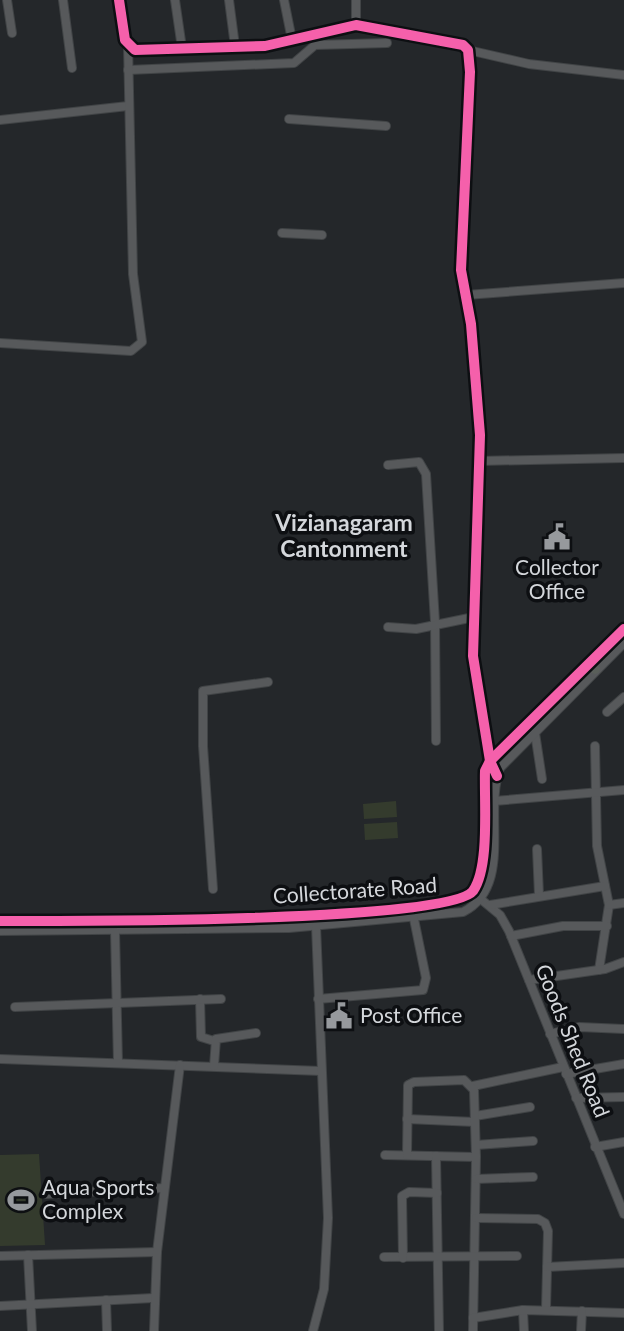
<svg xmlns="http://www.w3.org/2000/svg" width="624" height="1331" font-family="Lato,sans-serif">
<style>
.green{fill:#343b2d}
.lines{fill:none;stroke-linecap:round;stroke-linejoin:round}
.minor-casing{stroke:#414446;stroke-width:10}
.major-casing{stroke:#414446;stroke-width:12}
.minor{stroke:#57595b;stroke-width:8}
.major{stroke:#5a5f5a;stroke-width:10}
.cycleway-casing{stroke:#0d0f12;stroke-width:15}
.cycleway{stroke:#f560ab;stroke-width:10}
.labels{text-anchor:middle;stroke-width:7;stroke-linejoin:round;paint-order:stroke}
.poi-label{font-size:21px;fill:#d4d7db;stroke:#0d0f12;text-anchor:start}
.street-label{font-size:21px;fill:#d4d7db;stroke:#0d0f12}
.neighbourhood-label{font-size:23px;font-weight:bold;fill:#d4d7db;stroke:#0d0f12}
</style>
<rect width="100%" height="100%" fill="#24272a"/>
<!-- green -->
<g class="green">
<path d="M396 801 397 817 364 819 363 804Z"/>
<path d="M397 822 398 838 365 840 364 824Z"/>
<path d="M39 1154 45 1245 0 1246V1155Z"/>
</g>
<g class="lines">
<!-- minor casing -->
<g class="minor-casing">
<g id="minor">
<path d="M7 0 12 33"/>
<path d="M63 0 72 68"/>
<path d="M119 0 125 40 135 50 265 46 356 25 463 45 468 50 470 72 461 270 471 324 480 435 473 656 490 761 497 776"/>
<path d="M175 0 182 48"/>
<path d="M229 0 235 46"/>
<path d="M284 0 292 40"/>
<path d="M356 25V0"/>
<path d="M468 50 529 64 624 75"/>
<path d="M128 70 294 63 315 45 387 43"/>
<path d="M289 119 386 126"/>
<path d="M0 120 128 106"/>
<path d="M282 233 322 235"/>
<path d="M466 295 624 283"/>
<path d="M0 343 131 351 142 342 133 274 128 45"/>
<path d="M479 461 624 458"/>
<path d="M388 465 419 462 426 474 435 622 436 741"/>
<path d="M388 627 416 629 474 617"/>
<path d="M607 712 624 697"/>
<path d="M535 733 542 779"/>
<path d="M595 746 597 846 609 905 599 970"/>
<path d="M494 801 624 790"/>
<path d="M537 849 539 895"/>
<path d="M213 889 203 746V691L268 682"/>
<path d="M477 896 500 915 509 931 624 1214"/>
<path d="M490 905 605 886"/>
<path d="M609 905 624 903"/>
<path d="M0 921C60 921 449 923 473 891 490 867 484 802 485 771L490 761 624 629"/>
<path d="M0 931 289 928 463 912C514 886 483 813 500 768L624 643"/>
<path d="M115 931 118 1063"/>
<path d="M511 936 563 926H607"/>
<path d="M529 980 605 969 624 962"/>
<path d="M200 999 201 1037 214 1041"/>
<path d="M318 999 423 990 426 978 414 919"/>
<path d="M15 1007 221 999"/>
<path d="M550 1034 579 1027 624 1029"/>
<path d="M0 1059 321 1071"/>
<path d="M214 1066 216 1039 256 1033"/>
<path d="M566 1074 624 1064"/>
<path d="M473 1086 563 1067"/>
<path d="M576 1098 624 1097"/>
<path d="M475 1116 530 1107"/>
<path d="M407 1119 475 1122"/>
<path d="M476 1145 533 1141"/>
<path d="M595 1147 624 1142"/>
<path d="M385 1155 476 1157"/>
<path d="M407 1155 408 1085 414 1082 464 1080 474 1090 476 1157 473 1331"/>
<path d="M436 1156 439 1331"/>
<path d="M476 1179 533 1177"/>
<path d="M46 1194 164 1188"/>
<path d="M476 1218 538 1219 545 1223 548 1231 546 1309"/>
<path d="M28 1255 32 1331"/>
<path d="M0 1256 157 1252"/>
<path d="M384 1257 517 1256"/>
<path d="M403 1258 402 1196 409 1192 437 1193"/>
<path d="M547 1267 624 1263"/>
<path d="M106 1300 107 1331"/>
<path d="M0 1306 153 1298"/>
<path d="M523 1310 524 1331"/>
<path d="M473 1318 523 1310 624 1313"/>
<path d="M154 1331 157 1252 180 1065"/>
<path d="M313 1331 324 1289 328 1218 316 926"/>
<path d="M581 1331 582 1311"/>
</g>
</g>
<!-- major casing -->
<g class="major-casing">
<path id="major" d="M589 663 595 669"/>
</g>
<!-- minor -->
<use href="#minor" class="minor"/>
<!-- major -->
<use href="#major" class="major"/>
<!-- cycleway casing -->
<g class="cycleway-casing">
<g id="cycleway">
<path d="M119 0 125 40 135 50 265 46 356 25 463 45 468 50 470 72 461 270 471 324 480 435 473 656 490 761 497 776"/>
<path d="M0 921C60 921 449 923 473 891 490 867 484 802 485 771L490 761 624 629"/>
</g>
</g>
<!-- cycleway -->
<use href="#cycleway" class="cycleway"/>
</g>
<!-- icons -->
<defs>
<g id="civic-bare" transform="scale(2.1)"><path d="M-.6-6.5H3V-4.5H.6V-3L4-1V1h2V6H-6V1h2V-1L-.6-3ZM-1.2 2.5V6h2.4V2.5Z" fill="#96999d" stroke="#0d0f12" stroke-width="2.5" paint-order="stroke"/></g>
<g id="stadium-bare" transform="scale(2.1)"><path d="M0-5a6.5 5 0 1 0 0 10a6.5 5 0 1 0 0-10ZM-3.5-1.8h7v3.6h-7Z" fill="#96999d" stroke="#0d0f12" stroke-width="2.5" paint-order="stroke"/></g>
</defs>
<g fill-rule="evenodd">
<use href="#civic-bare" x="557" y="537"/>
<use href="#civic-bare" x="339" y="1016"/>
<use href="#stadium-bare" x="21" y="1200"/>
</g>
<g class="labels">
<!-- poi labels -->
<g class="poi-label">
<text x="557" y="575" text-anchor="middle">Collector<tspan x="557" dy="24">Office</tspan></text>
<text x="360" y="1023">Post Office</text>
<text x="42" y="1195">Aqua Sports<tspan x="42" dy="24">Complex</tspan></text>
</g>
<!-- street labels -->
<g class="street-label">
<text transform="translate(355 891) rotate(-4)" y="7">Collectorate Road</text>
<text transform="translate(572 1041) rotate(68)" y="7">Goods Shed Road</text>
</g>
<!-- neighbourhood labels -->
<g class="neighbourhood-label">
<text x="344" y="531">Vizianagaram<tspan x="344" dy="26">Cantonment</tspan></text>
</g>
</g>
</svg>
